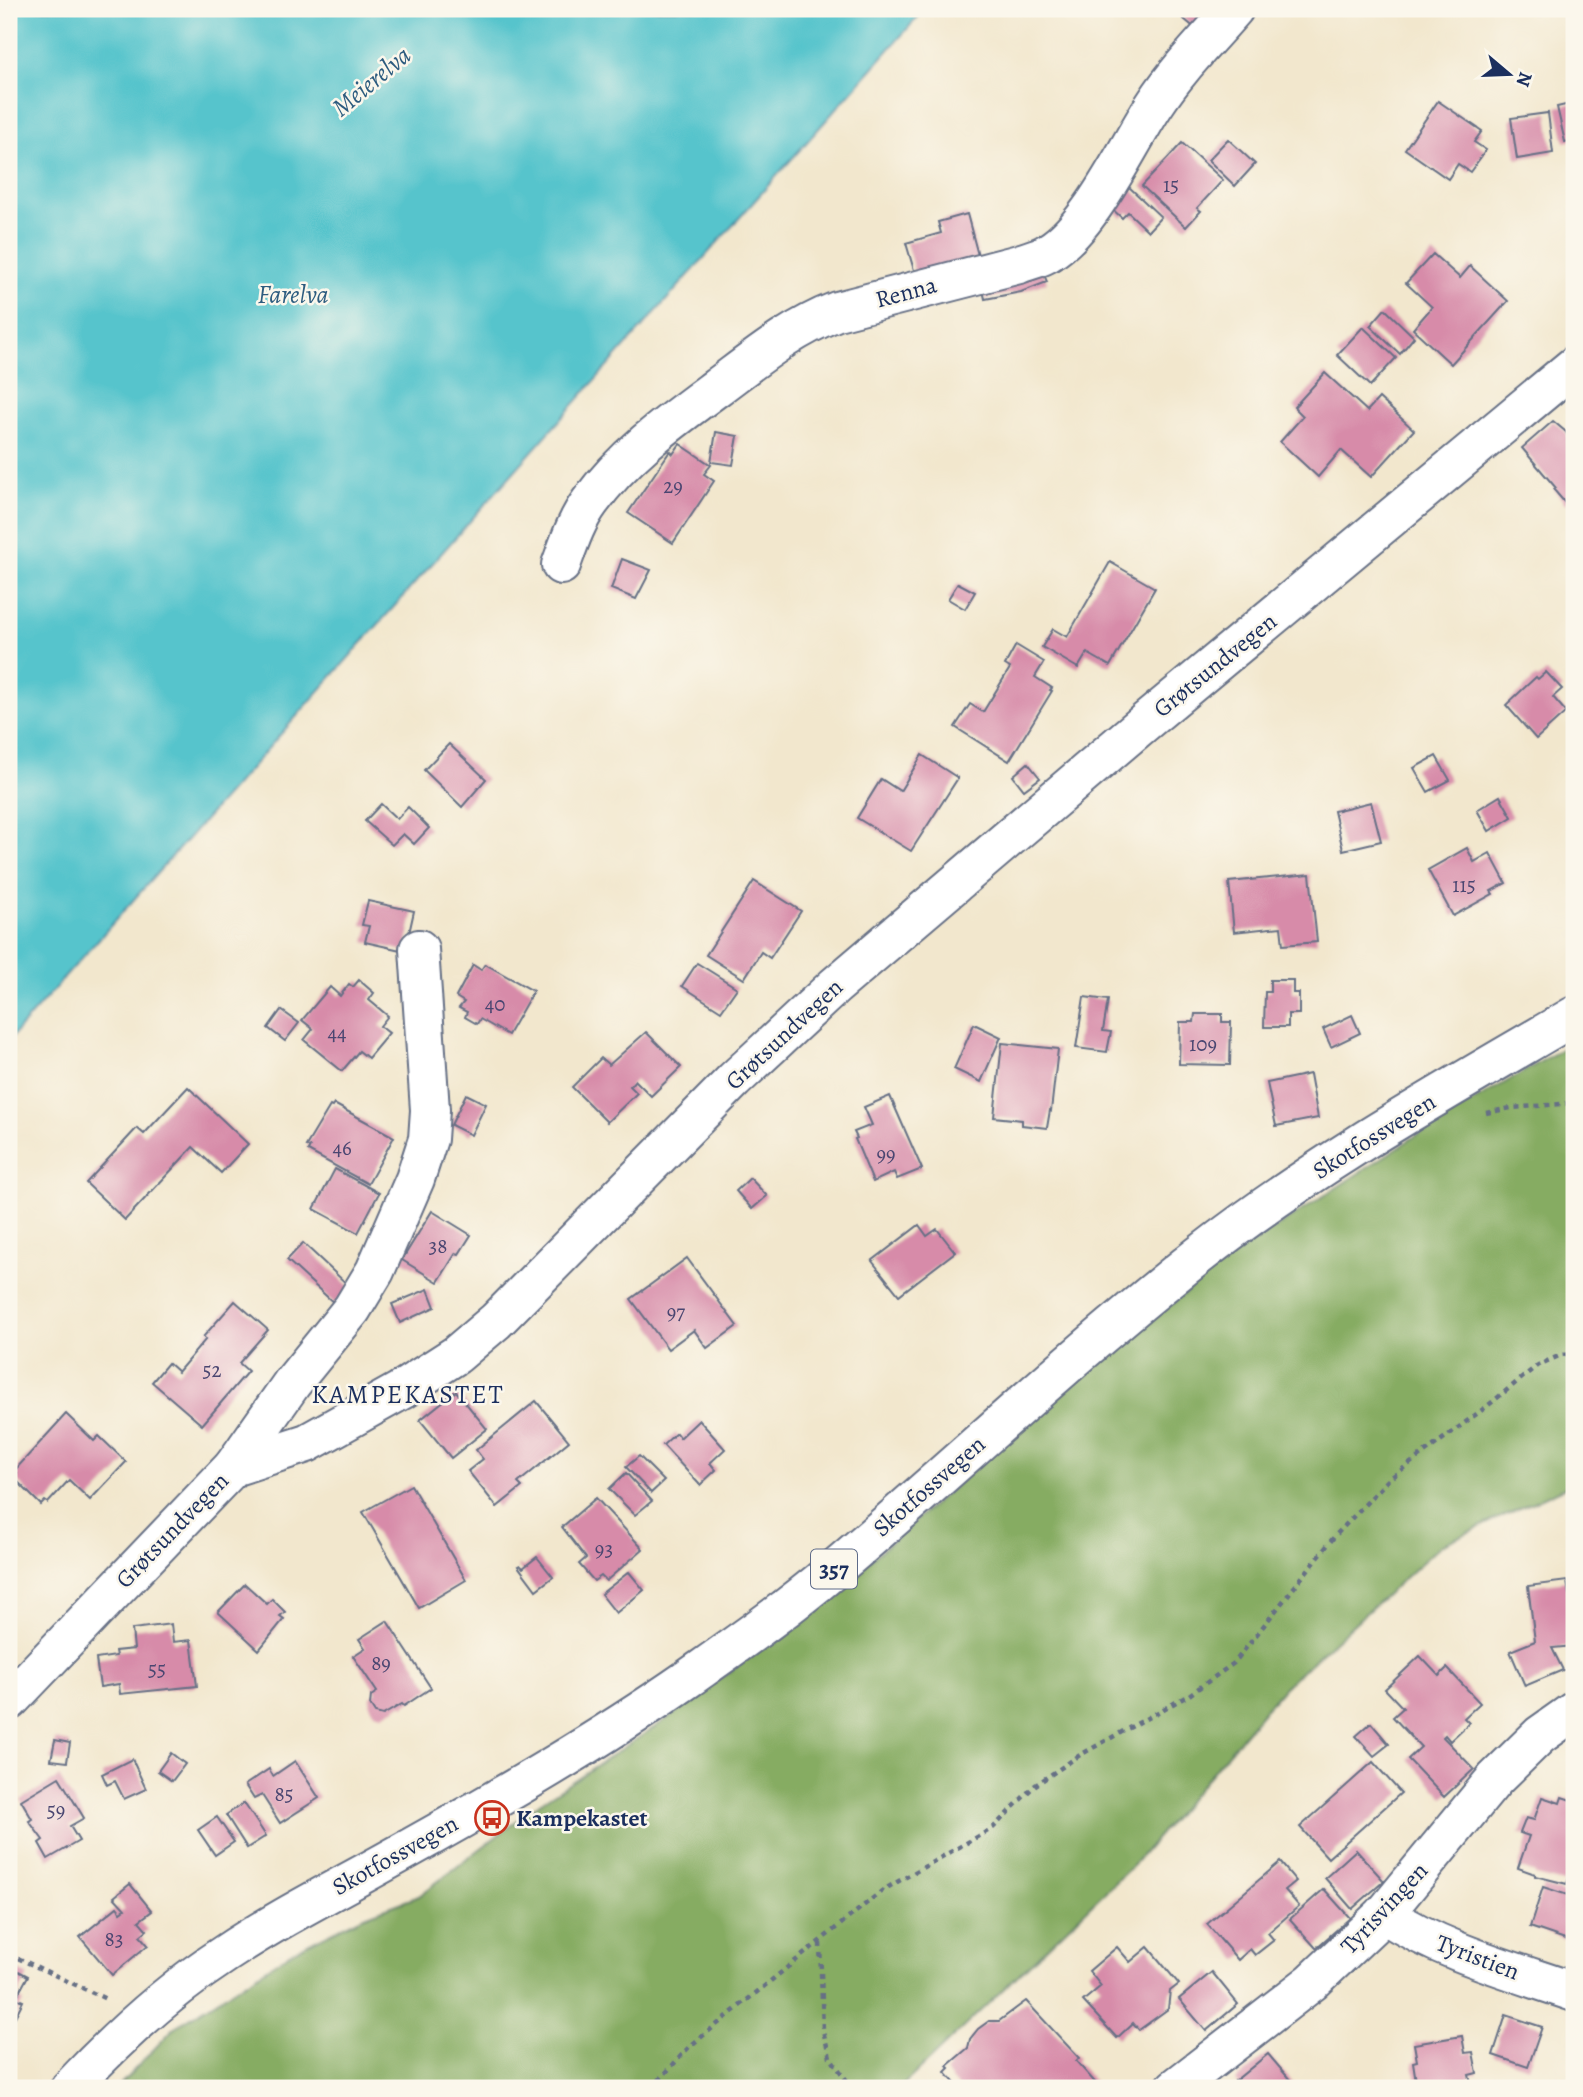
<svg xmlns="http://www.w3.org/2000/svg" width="1583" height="2097" font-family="Alegreya,serif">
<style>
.forest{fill:#86ac62;stroke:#506e60;stroke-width:2}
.water{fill:#56c4cc;stroke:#387a95;stroke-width:2}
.building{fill:#d78ba9}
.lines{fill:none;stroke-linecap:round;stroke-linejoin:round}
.minor-casing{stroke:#666f85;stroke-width:42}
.major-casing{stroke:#666f85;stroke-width:42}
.path{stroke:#666f85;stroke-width:4.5;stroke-dasharray:5 5;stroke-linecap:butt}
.minor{stroke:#fff;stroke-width:38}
.major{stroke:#fff;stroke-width:38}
.labels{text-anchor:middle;stroke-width:5;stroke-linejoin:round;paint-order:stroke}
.number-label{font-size:21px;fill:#4a4671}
.shield{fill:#fbf7ec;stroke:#5e6b89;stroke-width:2}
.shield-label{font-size:23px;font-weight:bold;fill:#1b2f5e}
.street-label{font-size:24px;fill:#1b2f5e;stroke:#fbf7ec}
.poi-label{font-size:24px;font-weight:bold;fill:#1b2f5e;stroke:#fbf7ec;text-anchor:start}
.water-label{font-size:26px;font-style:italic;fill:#2d5c7f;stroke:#fbf7ec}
.neighbourhood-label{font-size:26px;letter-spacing:2px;fill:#1b2f5e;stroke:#fbf7ec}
</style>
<rect width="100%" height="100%" fill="#fbf7ec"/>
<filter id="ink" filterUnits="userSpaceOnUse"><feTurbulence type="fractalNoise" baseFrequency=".0143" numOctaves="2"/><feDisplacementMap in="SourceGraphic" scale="14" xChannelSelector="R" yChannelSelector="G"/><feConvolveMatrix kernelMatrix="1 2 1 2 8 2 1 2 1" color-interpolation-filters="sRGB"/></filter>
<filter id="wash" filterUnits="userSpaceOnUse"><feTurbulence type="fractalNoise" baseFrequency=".00686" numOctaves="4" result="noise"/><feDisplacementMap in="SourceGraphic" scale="28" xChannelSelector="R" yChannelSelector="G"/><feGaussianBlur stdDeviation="1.57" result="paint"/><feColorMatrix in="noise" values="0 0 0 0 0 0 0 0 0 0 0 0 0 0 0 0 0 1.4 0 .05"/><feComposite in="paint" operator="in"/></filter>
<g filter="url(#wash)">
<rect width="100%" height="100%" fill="#f2e7cd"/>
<!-- forest -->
<path class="forest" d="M1574 1042V1483L1441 1545 1283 1688 1136 1862 900 2088H117L174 2028 295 1950 362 1917 419 1896 541 1802 673 1715 830 1595 1031 1419 1223 1262 1426 1129Z"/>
<!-- water -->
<path class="water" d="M9 9H925L9 1040Z"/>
<g id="blocks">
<!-- building -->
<g class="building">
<path d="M1182 9H1221L1202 34 1178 14Z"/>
<path d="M1438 101 1482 131 1474 142 1486 150 1470 172 1458 164 1448 179 1405 149Z"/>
<path d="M1574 103V140L1565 142 1557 107Z"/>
<path d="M1548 113 1553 153 1517 159 1511 118Z"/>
<path d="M1228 139 1255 164 1235 186 1208 160Z"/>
<path d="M1182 143 1223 180 1197 208 1201 211 1186 227 1142 186Z"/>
<path d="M1128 186 1161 217 1148 231 1128 212 1122 218 1110 207Z"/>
<path d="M967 214 979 259 916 277 906 243 941 233 938 222Z"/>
<path d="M1433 254 1460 278 1470 266 1508 301 1451 364 1413 329 1432 307 1406 283Z"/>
<path d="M1040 264 1047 282 1021 292 985 299 981 281Z"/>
<path d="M1385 309 1414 337 1400 354 1370 326Z"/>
<path d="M1363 327 1396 358 1370 386 1337 355Z"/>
<path d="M1325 373 1367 411 1379 398 1414 430 1371 477 1341 450 1318 477 1280 442 1303 416 1294 407Z"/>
<path d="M1553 421 1566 432 1574 447V477L1570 481 1574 485V497L1566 504 1554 490 1556 488 1522 448Z"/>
<path d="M716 432 738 436 733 465 711 462Z"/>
<path d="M680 444 711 465 704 474 714 481 673 543 628 513 670 451 673 454Z"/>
<path d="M622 559 651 570 636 599 611 589Z"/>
<path d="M1110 562 1155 588 1110 666 1087 653 1078 668 1042 647 1053 629 1067 637Z"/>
<path d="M958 583 975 592 965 609 948 599Z"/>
<path d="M1016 645 1044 662 1035 677 1052 688 1050 690 1052 691 1009 761 955 727 970 704 983 712 1010 668 1005 665Z"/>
<path d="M1546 672 1562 689 1553 697 1566 712 1536 739 1506 705 1536 677 1538 679Z"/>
<path d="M449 744 486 779 462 807 424 770Z"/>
<path d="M922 755 958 778 911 851 857 818 881 779 900 791Z"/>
<path d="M1436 756 1450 780 1428 792 1414 768Z"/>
<path d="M1028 763 1040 778 1024 790 1013 776Z"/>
<path d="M1500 796 1512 817 1489 831 1477 810Z"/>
<path d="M1371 802 1381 841 1343 850 1334 811Z"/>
<path d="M381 804 397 819 408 807 429 828 414 844 403 834 392 845 365 821Z"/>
<path d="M1467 848 1474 862 1490 853 1506 883 1491 891 1493 894 1453 916 1428 870Z"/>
<path d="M1310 874 1317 942 1283 945 1281 927 1234 932 1229 882Z"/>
<path d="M754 881 801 911 770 958 761 952 744 979 706 955Z"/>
<path d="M368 901 414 911 405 951 365 942 369 926 362 925Z"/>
<path d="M697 963 737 988 721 1011 682 986Z"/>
<path d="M485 964 533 991 508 1035 480 1019 477 1024 465 1017 467 1012 459 1008 464 1002 456 997 473 965 481 970Z"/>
<path d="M359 980 374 993 369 1000 388 1016 380 1026 389 1033 368 1058 359 1051 342 1071 304 1040 313 1029 302 1020 330 987 340 996 349 984 353 987Z"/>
<path d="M1270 980H1293V993H1299V1014H1288V1027H1264L1265 992H1270Z"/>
<path d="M1084 997 1108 1000 1103 1031 1111 1032 1107 1052 1076 1048Z"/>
<path d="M281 1010 299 1023 285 1041 268 1028Z"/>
<path d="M1195 1014H1222V1022H1231L1230 1065 1179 1064 1180 1022H1194Z"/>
<path d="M1352 1015 1360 1033 1331 1047 1323 1029Z"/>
<path d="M974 1024 1001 1037 981 1082 954 1069Z"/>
<path d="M646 1032 681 1067 651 1096 635 1080 630 1086 637 1093 607 1122 572 1087 601 1058 609 1065Z"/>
<path d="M1002 1043 1058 1049 1051 1111 1050 1110 1047 1128 1022 1125V1120L994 1117Z"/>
<path d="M1310 1074 1318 1118 1276 1126 1267 1083Z"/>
<path d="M188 1087 248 1144 221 1173 193 1147 125 1220 86 1183 137 1128 144 1134Z"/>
<path d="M466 1094 486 1104 471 1135 451 1125Z"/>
<path d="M890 1096 922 1169 897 1179 894 1172 873 1182 855 1139 857 1138 854 1132 872 1125 864 1107Z"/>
<path d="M334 1104 394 1137 368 1184 308 1151 310 1147 306 1146 330 1106 332 1107Z"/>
<path d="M335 1169 379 1193 358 1233 314 1209Z"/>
<path d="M750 1178 767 1196 752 1209 736 1191Z"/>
<path d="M432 1211 471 1235 459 1254 456 1253 438 1282 402 1260Z"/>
<path d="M919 1225 927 1236 937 1229 955 1252 899 1295 872 1261Z"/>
<path d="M303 1243 350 1287 335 1304 287 1260Z"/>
<path d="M687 1258 737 1326 707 1348 694 1330 668 1349 631 1299Z"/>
<path d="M428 1289 435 1307 400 1323 392 1304Z"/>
<path d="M235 1301 268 1330 239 1363 248 1371 202 1425 152 1382 168 1363 178 1372 206 1339 203 1337Z"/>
<path d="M456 1391 487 1429 451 1458 420 1420Z"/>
<path d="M536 1401 569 1441 518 1483 522 1487 497 1507 468 1471 483 1459 476 1450Z"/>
<path d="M66 1414 94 1441 99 1436 126 1462 90 1500 69 1480 48 1503 45 1501 41 1505 13 1477 17 1473 14 1471Z"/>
<path d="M699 1420 725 1449 710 1463 716 1470 700 1485 663 1445 676 1433 680 1438Z"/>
<path d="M639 1456 664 1481 651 1493 626 1467Z"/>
<path d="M626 1473 652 1501 635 1515 609 1489Z"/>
<path d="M411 1485 466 1580 419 1608 363 1512Z"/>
<path d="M596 1498 643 1549 606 1581 601 1576 594 1581 579 1564 586 1558 562 1527Z"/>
<path d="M537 1557 553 1577 536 1590 518 1566 520 1565 523 1568Z"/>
<path d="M629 1572 644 1590 616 1613 601 1594Z"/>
<path d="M1567 1581 1569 1594 1574 1593V1646L1552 1648 1563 1670 1525 1686 1510 1651 1535 1641 1528 1586Z"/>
<path d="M245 1584 267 1604 272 1599 285 1612 280 1616 284 1619 259 1650 218 1612Z"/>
<path d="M387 1621 431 1688 404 1706 402 1704 383 1715 375 1713 370 1705 371 1696 377 1692 353 1656 365 1648 359 1639Z"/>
<path d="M171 1624 173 1642 191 1640 197 1686 120 1694 119 1684 100 1687 96 1659 116 1656 115 1651 134 1649 132 1629Z"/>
<path d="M1420 1656 1439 1676 1447 1668 1480 1703 1464 1718 1469 1723 1450 1741 1445 1735 1443 1737 1474 1769 1444 1797 1408 1759 1421 1747 1393 1717 1403 1708 1385 1689Z"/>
<path d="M1371 1723 1389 1744 1374 1756 1356 1736Z"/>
<path d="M55 1740 70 1743 67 1762 51 1760Z"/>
<path d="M171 1753 185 1764 172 1781 158 1771Z"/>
<path d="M132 1759 146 1789 124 1799 115 1781 107 1785 102 1774Z"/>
<path d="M295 1761 319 1798 280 1823 262 1795 254 1799 245 1785 269 1769 273 1776Z"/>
<path d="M1373 1762 1401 1793 1328 1858 1300 1827Z"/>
<path d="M59 1777 84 1818 70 1826 79 1841 48 1859 39 1843 43 1840 29 1821 32 1819 21 1800Z"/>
<path d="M1542 1797 1560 1803 1562 1797 1574 1801V1862L1567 1884 1535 1876V1874L1518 1868 1529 1836 1520 1833 1526 1818 1534 1820Z"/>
<path d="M244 1803 266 1836 247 1848 226 1815Z"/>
<path d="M217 1817 234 1842 215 1855 198 1830Z"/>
<path d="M1356 1850 1384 1881 1352 1909 1325 1878Z"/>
<path d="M1280 1862 1296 1881 1285 1890 1299 1906 1268 1933 1274 1940 1255 1955 1250 1949 1238 1960 1207 1924Z"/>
<path d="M130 1884 152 1911 139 1921 147 1930 140 1936 148 1945 112 1975 80 1937 117 1907 121 1912 125 1909 114 1897Z"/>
<path d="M1543 1887 1574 1897V1921L1568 1940 1530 1927Z"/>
<path d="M1324 1889 1350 1918 1316 1948 1290 1919Z"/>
<path d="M1117 1947 1130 1962 1148 1947 1179 1984 1170 1991 1168 2009 1139 2030 1133 2023 1117 2038 1083 2001 1101 1986 1089 1971Z"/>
<path d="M9 1966 28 1976 16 1998 23 2001 15 2017 9 2014Z"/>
<path d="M1212 1972 1238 2004 1206 2031 1179 1999Z"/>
<path d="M1026 2001 1079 2058 1076 2061 1100 2088H959L945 2072 949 2068 947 2066 968 2048 970 2039 978 2029 989 2021H999Z"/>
<path d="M1506 2015 1542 2027 1528 2067 1493 2055Z"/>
<path d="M1462 2036 1465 2053 1473 2052 1477 2073 1469 2075 1472 2088H1417L1413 2062 1417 2061 1414 2044Z"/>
<path d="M1268 2054 1297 2088H1241L1235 2081Z"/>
</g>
</g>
</g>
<g filter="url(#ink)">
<use href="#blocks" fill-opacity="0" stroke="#666f85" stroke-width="2"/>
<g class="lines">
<!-- minor casing -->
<g class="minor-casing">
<g id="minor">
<path d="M561 565C569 543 576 521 590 502 624 455 670 422 716 388 755 359 791 329 837 311L1019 264C1029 260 1041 258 1049 252 1091 227 1128 145 1155 104 1177 70 1207 40 1234 9"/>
<path d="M233 1467 292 1383 352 1309 375 1271 415 1179 428 1139 430 1110 419 949"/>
<path d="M9 1701 233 1467 307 1443 400 1391 456 1355 496 1321 734 1080 835 986 1144 723 1574 366"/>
<path d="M1384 1914C1441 1951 1511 1970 1574 1992"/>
<path d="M1175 2088 1312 1982 1384 1914 1495 1779 1540 1735 1574 1711"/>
</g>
</g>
<!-- major casing -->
<g class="major-casing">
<path id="major" d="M70 2088C116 2039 168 1991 225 1954 282 1916 343 1886 403 1852 500 1798 597 1742 689 1678 737 1644 786 1610 831 1572 954 1468 1071 1356 1198 1256 1315 1164 1446 1091 1574 1016"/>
</g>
<!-- path -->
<g class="path">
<path d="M1486 1113 1511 1108 1574 1103"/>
<path d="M820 1943 823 2031 830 2057 852 2088"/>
<path d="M9 1954 106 1999"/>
<path d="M652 2088 689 2047 883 1890 993 1828 1034 1786 1080 1755 1189 1695 1234 1663 1334 1537 1389 1479 1486 1407 1538 1365 1561 1355 1574 1354"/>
</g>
<!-- minor -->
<use href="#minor" class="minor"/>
<!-- major -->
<use href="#major" class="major"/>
</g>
</g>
<!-- icons -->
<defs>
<g id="bus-ring" transform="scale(1.75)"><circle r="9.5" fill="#fbf7ec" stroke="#c8321e" stroke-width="1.5"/><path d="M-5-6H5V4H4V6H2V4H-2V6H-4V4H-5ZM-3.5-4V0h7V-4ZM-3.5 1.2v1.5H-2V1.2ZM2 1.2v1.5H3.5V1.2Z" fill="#c8321e"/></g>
</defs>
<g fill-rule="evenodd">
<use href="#bus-ring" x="492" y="1818"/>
</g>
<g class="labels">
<!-- number labels -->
<g class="number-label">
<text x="1171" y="192">15</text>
<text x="673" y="493">29</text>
<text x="1464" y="892">115</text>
<text x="495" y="1011">40</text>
<text x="337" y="1040">44</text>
<text x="1203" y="1051">109</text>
<text x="342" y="1155">46</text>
<text x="886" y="1161">99</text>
<text x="438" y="1253">38</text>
<text x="676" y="1319">97</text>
<text x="212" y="1377">52</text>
<text x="604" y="1556">93</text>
<text x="381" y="1670">89</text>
<text x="157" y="1676">55</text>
<text x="284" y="1801">85</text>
<text x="56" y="1817">59</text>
<text x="114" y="1946">83</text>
</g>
<!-- shield labels -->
<rect class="shield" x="811" y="1549.5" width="46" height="39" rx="5"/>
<g class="shield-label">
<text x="834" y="1577">357</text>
</g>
<!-- street labels -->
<g class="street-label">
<text transform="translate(906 292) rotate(-15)" y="8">Renna</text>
<text transform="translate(1215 665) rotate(-39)" y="8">Grøtsundvegen</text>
<text transform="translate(784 1034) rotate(-43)" y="8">Grøtsundvegen</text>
<text transform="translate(1374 1136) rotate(-32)" y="8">Skotfossvegen</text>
<text transform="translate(929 1486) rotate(-41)" y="8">Skotfossvegen</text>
<text transform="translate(172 1530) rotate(-46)" y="8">Grøtsundvegen</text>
<text transform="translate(395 1855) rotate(-29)" y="8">Skotfossvegen</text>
<text transform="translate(1384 1908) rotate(-47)" y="8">Tyrisvingen</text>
<text transform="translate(1478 1957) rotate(21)" y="8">Tyristien</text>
</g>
<!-- poi labels -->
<g class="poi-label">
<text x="516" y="1826">Kampekastet</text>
</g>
<!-- water labels -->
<g class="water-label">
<text transform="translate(371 81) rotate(-40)" y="9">Meierelva</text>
<text x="293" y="303">Farelva</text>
</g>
<!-- neighbourhood labels -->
<g class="neighbourhood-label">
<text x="408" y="1403">KAMPEKASTET</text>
</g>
</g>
<!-- margin -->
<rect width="1583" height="2097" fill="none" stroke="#fbf7ec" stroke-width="35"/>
<!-- north arrow -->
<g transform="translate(1509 74) rotate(109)" stroke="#fbf7ec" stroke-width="5" paint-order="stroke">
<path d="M0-5L12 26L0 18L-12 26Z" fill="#1b2f5e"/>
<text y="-10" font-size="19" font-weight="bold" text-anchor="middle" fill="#1b2f5e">N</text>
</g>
</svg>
